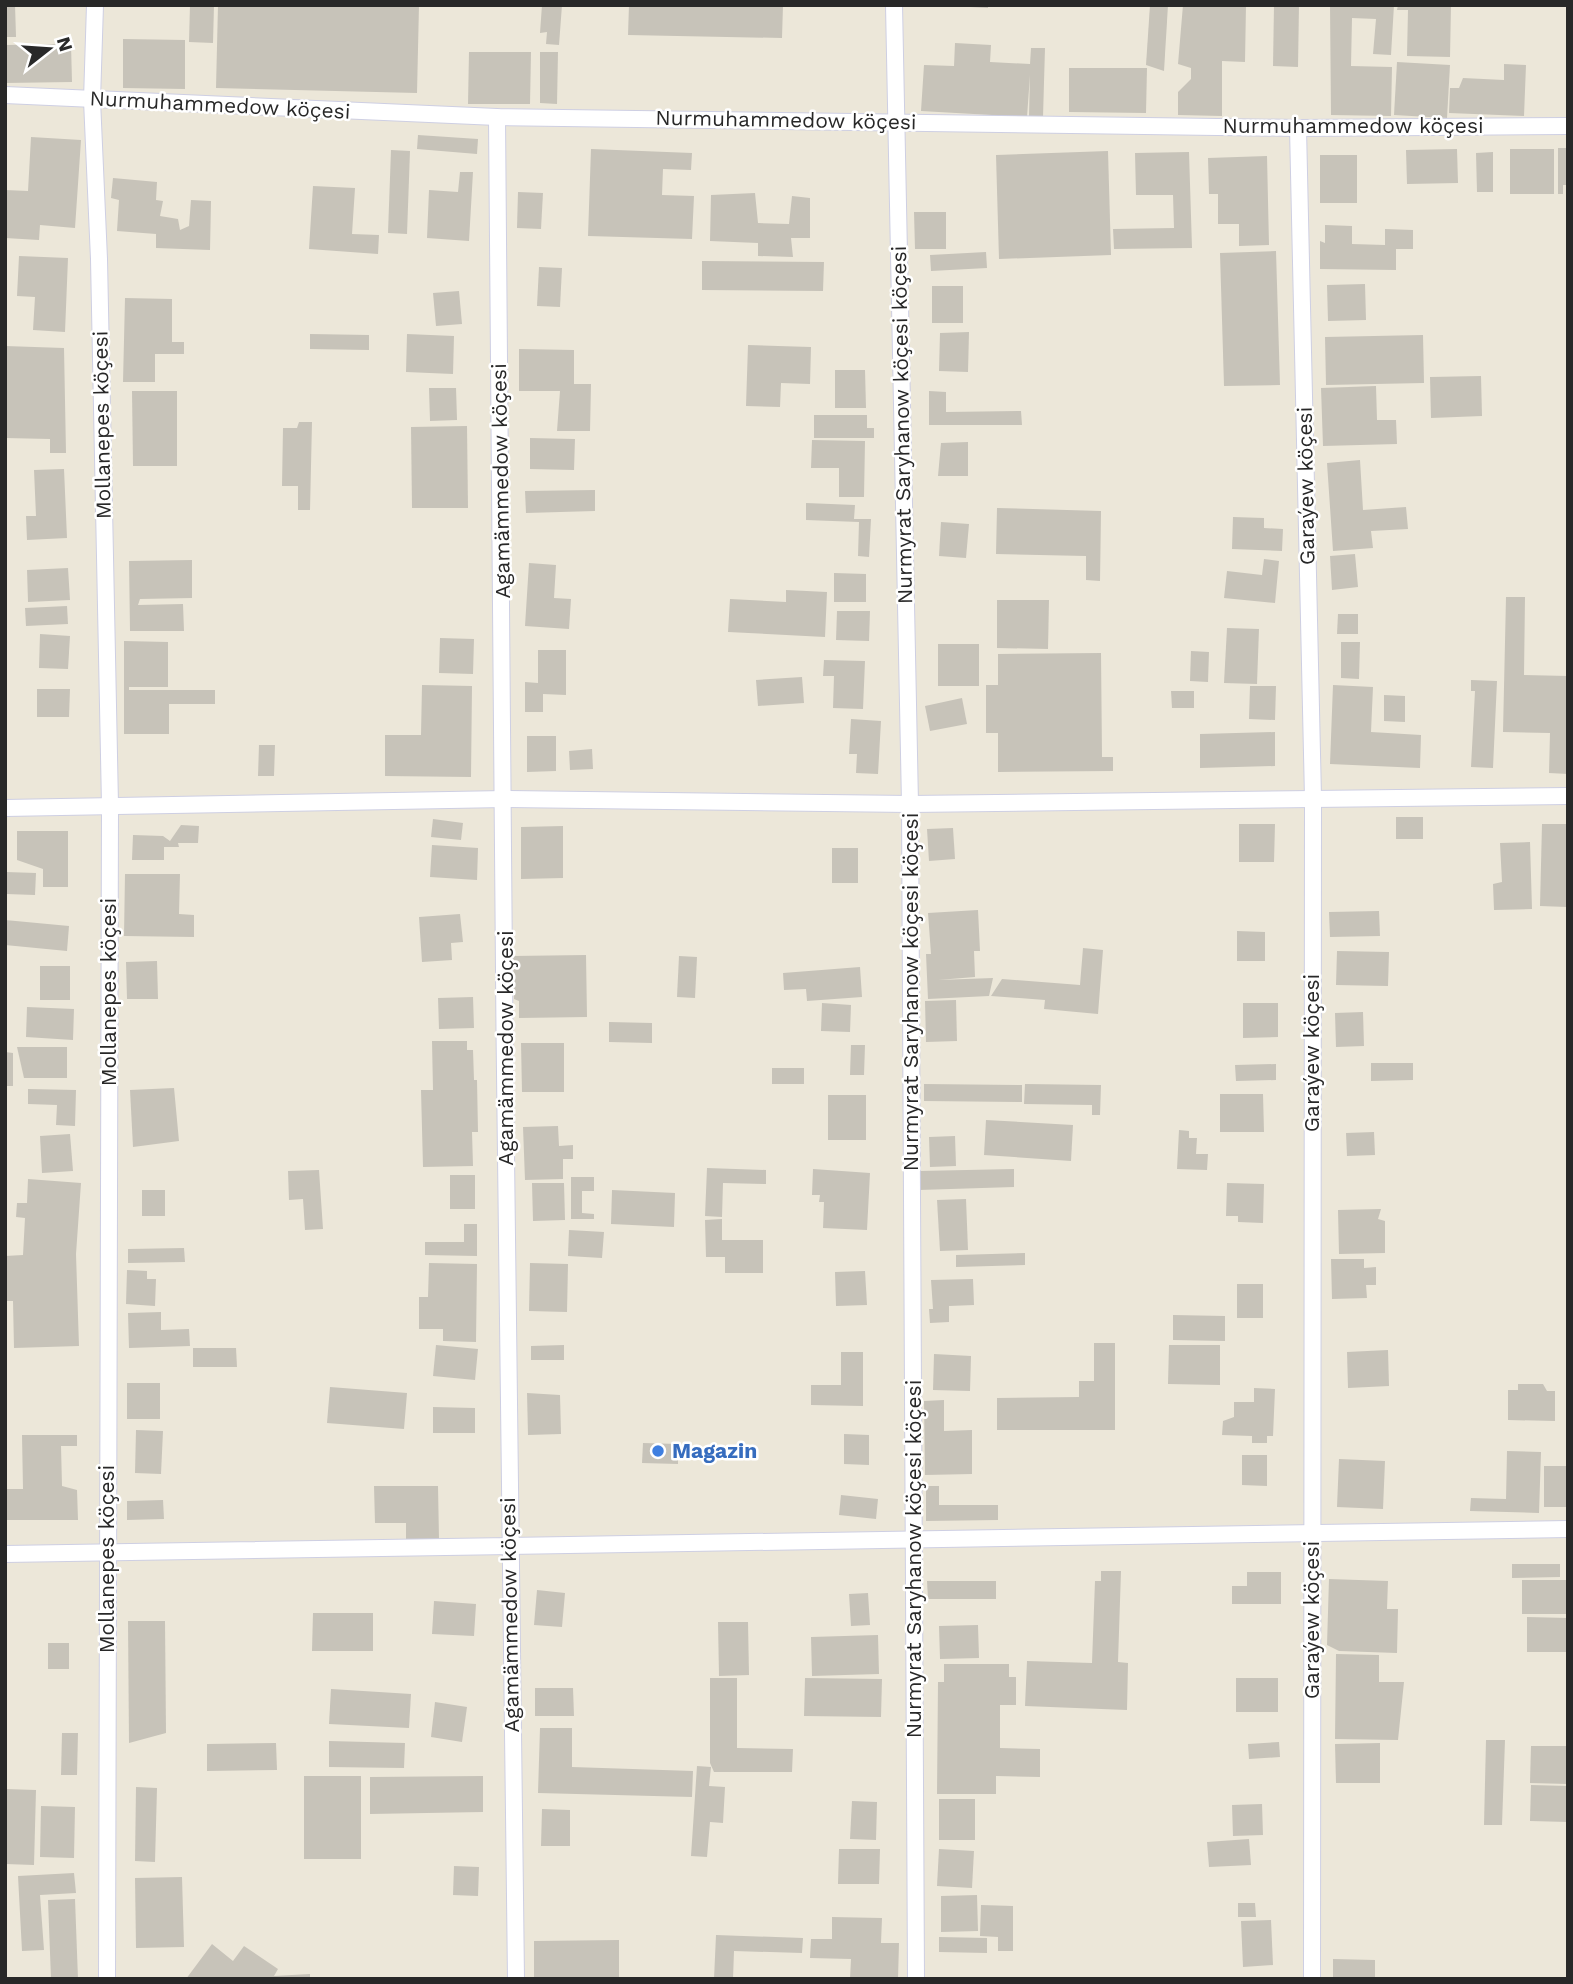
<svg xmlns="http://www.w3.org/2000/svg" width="1573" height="1984" font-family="'Work Sans',sans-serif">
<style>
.building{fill:#c7c3b9}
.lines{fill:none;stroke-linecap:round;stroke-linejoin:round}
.street-casing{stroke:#cecfe3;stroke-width:18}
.street{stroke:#fff;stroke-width:16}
.shop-dot{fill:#3f7fe0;stroke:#fff;stroke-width:2.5}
.labels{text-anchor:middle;stroke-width:5;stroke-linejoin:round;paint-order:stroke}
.street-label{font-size:21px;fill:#282828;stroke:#fff}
.shop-label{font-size:21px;font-weight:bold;fill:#366cbe;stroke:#fff;text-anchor:start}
</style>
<rect width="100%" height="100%" fill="#ece7d9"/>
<!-- building -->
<g class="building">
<path d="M5 5H15L16 37H5Z"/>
<path d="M190 5H214L213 43 189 42Z"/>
<path d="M218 5H419L417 93 216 88Z"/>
<path d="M542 5H562L559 45 546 44 547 32 540 33Z"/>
<path d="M629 5H783L782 38 628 35Z"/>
<path d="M970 5H988V8L970 7Z"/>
<path d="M1150 5H1168L1164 71 1146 65Z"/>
<path d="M1183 5H1246L1245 62 1222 61V116L1178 115V92L1191 79V68L1178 64Z"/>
<path d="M1274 5H1299L1298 67 1273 66Z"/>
<path d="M1330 5H1394L1391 55 1373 54 1376 19 1352 18 1351 66 1392 67 1391 116 1331 115Z"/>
<path d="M1398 5H1451L1450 57 1407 56 1408 10H1397Z"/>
<path d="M123 39 185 40V89L123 88Z"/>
<path d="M955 43 991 45 990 62 1030 64 1031 48H1045L1043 117H1029L1030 75 1027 117 921 111 924 65 954 66Z"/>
<path d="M71 44 72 82 5 83V45Z"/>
<path d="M469 52H531L530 104H468Z"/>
<path d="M540 52H558L557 104 540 103Z"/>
<path d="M1397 62 1450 65 1447 118 1394 115Z"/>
<path d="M1504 64 1526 65 1524 116 1449 113 1450 88H1459L1463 78 1504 80Z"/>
<path d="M1069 68H1147L1146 113 1069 112Z"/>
<path d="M418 135 478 139 477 154 417 149Z"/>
<path d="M31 137 81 140 75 228 40 225 39 240 5 238V190L28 191Z"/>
<path d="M1558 148H1568V185H1563V194H1558Z"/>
<path d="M591 149 692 153 691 170 663 169 662 195 694 196 692 239 588 236Z"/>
<path d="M1457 149 1458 183 1407 184 1406 150Z"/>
<rect x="1510" y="149" width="44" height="45"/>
<path d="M391 150 410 151 407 234 388 233Z"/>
<path d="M1108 151 1111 255 999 259 996 155Z"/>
<path d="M1189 152 1192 248 1114 249 1113 229 1174 228 1173 195H1136L1135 153Z"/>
<path d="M1493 152V192H1477L1476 153Z"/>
<rect x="1320" y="155" width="37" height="48"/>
<path d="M1267 156 1269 245 1239 246V224H1218V194H1209L1208 158Z"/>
<path d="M460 172H473L469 241 427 238 429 190 458 192Z"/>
<path d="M113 178 157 182 156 200 163 201 160 216 178 219 180 230 189 226 191 200 211 201 210 250 156 248V234L117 231 119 200 111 198Z"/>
<path d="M313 186 355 188 352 234 379 235 378 254 309 249Z"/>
<path d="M518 192 543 193 541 229 517 228Z"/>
<path d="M755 193 758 223 789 224 792 196 810 198V238H791L793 257 758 256V243L710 241 711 195Z"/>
<path d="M914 212H946V249H915Z"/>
<path d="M1325 225 1352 226V244L1385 245V229L1413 230V249H1396V270L1320 269V241L1325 243Z"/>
<path d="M1276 251 1280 385 1224 386 1220 253Z"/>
<path d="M986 252 987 268 931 271 930 255Z"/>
<path d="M19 256 68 258 65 332 33 330 35 297 17 296Z"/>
<path d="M702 261 824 262 823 291 702 290Z"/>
<path d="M539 267 562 268 560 307 537 306Z"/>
<path d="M1365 284 1366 320 1328 321 1327 285Z"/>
<rect x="932" y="286" width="31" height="37"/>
<path d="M459 291 462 324 436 326 433 293Z"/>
<path d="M125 298 172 299V342H184V354H155V382H123Z"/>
<path d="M969 332 968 372 939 371 940 333Z"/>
<path d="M310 334 369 335V350L310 349Z"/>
<path d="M407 334 454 336 453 374 406 372Z"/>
<path d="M1423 335 1424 383 1326 385 1325 337Z"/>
<path d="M748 345 811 347 810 384 781 383 780 407 746 406Z"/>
<path d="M5 346 64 348 66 453H50V439L5 438Z"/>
<path d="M519 349 574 350V384H591L590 431H557L560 391H519Z"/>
<path d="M835 370H865L866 408H835Z"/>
<path d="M1481 376 1482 416 1431 418 1430 377Z"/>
<path d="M1376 386 1377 420H1396L1397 444 1323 446 1321 388Z"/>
<path d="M429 388H456L457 420 430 421Z"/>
<path d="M132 391H177V466H133Z"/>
<path d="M929 391 946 392V412L1021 411 1022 425H929Z"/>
<path d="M814 415H867V428H874V438H814Z"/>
<path d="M299 422H312L310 510H298V486H282L283 428H297Z"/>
<path d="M467 426 468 508H412L411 427Z"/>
<path d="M530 438 575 439 574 470 530 469Z"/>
<path d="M812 440 865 441 864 497H839V468H811Z"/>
<path d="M968 442V476H938L941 443Z"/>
<path d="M1360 460 1363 510 1406 507 1408 529 1371 531 1373 548 1333 551 1327 463Z"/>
<path d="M64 469 67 538 27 540 26 516H36L34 470Z"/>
<path d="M595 490V511L526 513 525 491Z"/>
<path d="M806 503 855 505 854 519H871L869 557 858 556 859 522 806 520Z"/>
<path d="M997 508 1101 511 1100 581 1086 580V556L996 554Z"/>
<path d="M1233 517 1264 518V528L1283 529 1282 551 1232 549Z"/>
<path d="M941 522 969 524 966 558 939 556Z"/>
<path d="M1355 554 1358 587 1332 590 1330 556Z"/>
<path d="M1264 559 1279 561 1275 603 1224 598 1227 571 1262 575Z"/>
<path d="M192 560V598L140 599 138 605 183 604 184 631H130L129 561Z"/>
<path d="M529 563 556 565 554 598 571 599 569 629 525 626Z"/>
<path d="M68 568 70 600 28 602 27 570Z"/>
<path d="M834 573 866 574V602H834Z"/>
<path d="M786 590 827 592 825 637 728 632 730 599 786 602Z"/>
<path d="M1506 597H1525L1524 675 1568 676V774L1549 773 1550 733 1503 732Z"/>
<path d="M997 600H1049L1048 649 997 648Z"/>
<path d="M67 606 68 624 26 626 25 608Z"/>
<path d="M837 611H870L869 641 836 640Z"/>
<path d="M1338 614H1358V634H1337Z"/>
<path d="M1227 628 1259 629 1257 684 1224 683Z"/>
<path d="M40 634 70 636 68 669 39 668Z"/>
<path d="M440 638 474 639 473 674 439 673Z"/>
<path d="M124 641 168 642V687H129V690H215V704H169V734H124Z"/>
<path d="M1341 642H1360L1359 679 1341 678Z"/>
<rect x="938" y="644" width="41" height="42"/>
<path d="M538 650H566V695L543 694V712H525V682L538 683Z"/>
<path d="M1191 651 1209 652 1208 682 1190 681Z"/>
<path d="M1101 653 1102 757H1113V771L998 772V733H986V685H998V654Z"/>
<path d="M824 660 865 661 863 709 833 708 834 676H823Z"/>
<path d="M802 677 804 703 758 706 756 680Z"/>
<path d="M1471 680 1497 681 1493 768 1471 767 1475 691H1471Z"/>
<path d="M422 685 472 686 471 777 385 776V735H421Z"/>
<path d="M1333 685 1373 687 1371 732 1421 735 1420 768 1330 764Z"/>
<path d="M1250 686H1276L1275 720 1249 719Z"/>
<path d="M37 689H70L69 717H37Z"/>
<path d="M1171 691H1194V708H1172Z"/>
<path d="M1384 695 1405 696V722L1384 721Z"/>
<path d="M962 698 967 724 930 731 925 706Z"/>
<path d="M851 719 881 721 878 774 856 773 857 754H849Z"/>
<path d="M1275 732V766L1200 768V734Z"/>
<path d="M527 736H556V771L527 772Z"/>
<path d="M259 745H275L274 776H258Z"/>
<path d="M592 749 593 769 570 770 569 751Z"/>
<rect x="1396" y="817" width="27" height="22"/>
<path d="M433 819 463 823 461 840 431 837Z"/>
<path d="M1239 824H1275L1274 862H1239Z"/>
<path d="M1542 824H1568L1567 907 1540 906Z"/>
<path d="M181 825 199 826 198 843H178L179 847H164V860H132L133 835 163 836 170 841Z"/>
<path d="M563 826V878L521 879V827Z"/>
<path d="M953 828 955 859 929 861 927 829Z"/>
<path d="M17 831H68V887H43V869L17 860Z"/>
<path d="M1530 842 1532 909 1494 910 1493 884 1502 882 1500 843Z"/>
<path d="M432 845 478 848 477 880 430 877Z"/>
<rect x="832" y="848" width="26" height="35"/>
<path d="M6 872 36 873 35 895 6 894Z"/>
<path d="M125 874H180L179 914 194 915V937L124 936Z"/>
<path d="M978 910 980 951H974L975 977 938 980 993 978 989 996 928 999 926 954H931L928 913Z"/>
<path d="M1379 911 1380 936 1330 937 1329 912Z"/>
<path d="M460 914 463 942 451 943 452 960 422 962 419 917Z"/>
<path d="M5 920 69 926 67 951 5 945Z"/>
<path d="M1237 931 1265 932V961H1237Z"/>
<path d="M1083 948 1103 950 1098 1014 1044 1009 1045 1000 991 996 1002 979 1080 985Z"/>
<path d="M1337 951 1389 952 1388 986 1336 985Z"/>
<path d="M586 955 587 1017 519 1018V1001L514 999 513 956Z"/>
<path d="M679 956 697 957 695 998 677 997Z"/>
<path d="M157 961 158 999H127L126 962Z"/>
<rect x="40" y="966" width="30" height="34"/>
<path d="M860 967 862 997 807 1001 806 989 784 990 783 973Z"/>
<path d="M473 997 474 1028 439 1029 438 998Z"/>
<path d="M956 1000 957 1041 926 1042 925 1001Z"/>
<path d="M822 1003 851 1005 850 1032 821 1031Z"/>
<path d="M1243 1003H1278V1037L1243 1038Z"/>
<path d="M27 1007 74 1009 73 1040 26 1037Z"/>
<path d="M1363 1012 1364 1046 1336 1047 1335 1013Z"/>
<path d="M609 1022 652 1023V1043L609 1042Z"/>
<path d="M432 1041H467V1050H473L474 1080H477L478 1132H472L473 1166 423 1167 421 1090H433Z"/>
<path d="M521 1043H564V1092H522Z"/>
<path d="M851 1045H865L864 1075H850Z"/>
<path d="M17 1047H67V1078H24Z"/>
<path d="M5 1052 13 1053V1086H5Z"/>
<path d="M1371 1063H1413V1080L1371 1081Z"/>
<path d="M1276 1064V1080L1236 1081 1235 1065Z"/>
<rect x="772" y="1068" width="32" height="16"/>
<path d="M924 1084 1022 1085V1102L924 1101Z"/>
<path d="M1025 1084 1101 1085 1100 1115H1092V1105L1024 1104Z"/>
<path d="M174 1088 179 1141 133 1147 130 1090Z"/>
<path d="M28 1089 76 1090 75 1126 56 1125 57 1105 28 1104Z"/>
<path d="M1220 1094H1263L1264 1132H1220Z"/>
<rect x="828" y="1095" width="38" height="45"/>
<path d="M986 1120 1073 1125 1071 1161 984 1155Z"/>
<path d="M558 1126 559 1146 573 1145V1159H563V1179L525 1180 523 1127Z"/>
<path d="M1179 1130 1189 1131V1138H1197L1196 1154H1208L1207 1170 1177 1169Z"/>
<path d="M1374 1132 1375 1155 1347 1156 1346 1133Z"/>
<path d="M70 1134 73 1171 42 1173 40 1136Z"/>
<path d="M955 1136 956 1166 930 1167 929 1137Z"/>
<path d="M707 1168 766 1170V1184L723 1183 722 1217 705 1216Z"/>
<path d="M813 1169 870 1173 867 1230 823 1228 824 1202H819L820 1195H812Z"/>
<path d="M1014 1169V1187L919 1190V1171Z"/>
<path d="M319 1170 323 1229 305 1230 303 1199 289 1200 288 1171Z"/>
<rect x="450" y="1175" width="25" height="34"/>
<path d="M571 1177H594V1191H582V1213L594 1214V1219H571Z"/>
<path d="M28 1179 81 1183 76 1254 79 1346 14 1348 13 1301H5V1256L23 1255 25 1218 16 1217 17 1203H27Z"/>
<path d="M532 1183H564L565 1220 533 1221Z"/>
<path d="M1227 1183 1264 1184 1263 1223 1238 1222V1216H1226Z"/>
<rect x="142" y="1190" width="23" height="26"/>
<path d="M612 1190 675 1193 674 1227 611 1224Z"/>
<path d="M966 1199 968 1250 940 1251 937 1200Z"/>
<path d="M1381 1209 1378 1219 1385 1221V1253L1339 1254 1338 1210Z"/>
<path d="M722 1219V1240H763V1273H725V1257H706L705 1220Z"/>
<path d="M464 1224H477V1256L425 1255V1242H464Z"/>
<path d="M569 1230 604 1232 602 1258 568 1256Z"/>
<path d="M184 1248 185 1262 128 1263V1249Z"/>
<path d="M1025 1253V1265L956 1267V1255Z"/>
<path d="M1331 1259H1364V1268L1376 1267V1285H1366L1367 1298 1332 1299Z"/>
<path d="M429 1263 477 1264 476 1342 443 1341V1329H419V1297H428Z"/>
<path d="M530 1263 568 1264 567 1312 529 1311Z"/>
<path d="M127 1270 147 1271V1279H156L155 1306 126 1304Z"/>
<path d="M865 1271 867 1305 836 1306 835 1272Z"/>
<path d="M973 1279 974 1305 949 1306V1322L930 1323 929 1309H933L931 1280Z"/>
<rect x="1237" y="1284" width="26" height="34"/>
<path d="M161 1312V1330L189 1329 190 1346 129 1348 128 1313Z"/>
<path d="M1173 1315 1225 1316V1341L1173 1340Z"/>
<path d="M1094 1343H1115V1430H997V1398L1079 1397V1381H1094Z"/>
<path d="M436 1345 478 1349 475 1380 433 1376Z"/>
<path d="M564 1345V1360H531V1346Z"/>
<path d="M1169 1345H1220V1385L1168 1384Z"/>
<path d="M193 1348H236L237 1367H193Z"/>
<path d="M1388 1350 1389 1386 1348 1388 1347 1352Z"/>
<path d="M841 1352H863V1406L811 1405V1385H841Z"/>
<path d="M934 1354 971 1356 970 1391 933 1390Z"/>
<rect x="127" y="1383" width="33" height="36"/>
<path d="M1518 1384H1543L1547 1391H1555V1421L1508 1420V1390H1518Z"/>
<path d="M330 1387 407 1393 404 1429 327 1423Z"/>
<path d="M1254 1388 1275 1389 1273 1436H1267V1443H1252V1436L1222 1435 1223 1421 1234 1417V1402H1254Z"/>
<path d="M527 1393 560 1395 561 1434 528 1435Z"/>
<path d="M944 1400V1431L972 1430V1474L925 1475 924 1401Z"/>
<path d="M433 1407 475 1408V1433H433Z"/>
<path d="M136 1430 163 1431 161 1474 135 1473Z"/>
<path d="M844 1434 869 1435V1465L844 1464Z"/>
<path d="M22 1435H77V1446H61L62 1486 77 1490 78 1520H5V1489H23Z"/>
<path d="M643 1443 678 1444V1464L642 1463Z"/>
<path d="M1507 1451 1541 1452 1539 1513 1470 1511 1471 1498 1506 1499Z"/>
<path d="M1242 1455H1267V1486L1242 1485Z"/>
<path d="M1339 1459 1385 1461 1383 1509 1337 1507Z"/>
<rect x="1544" y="1466" width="24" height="41"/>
<path d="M374 1486H438L439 1539 406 1540V1523H375Z"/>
<path d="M926 1486H939V1505H998V1520L926 1521Z"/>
<path d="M841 1495 878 1499 876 1519 839 1515Z"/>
<path d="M163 1500 164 1519 127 1520V1501Z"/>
<path d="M1512 1564H1560V1577L1512 1578Z"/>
<path d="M1101 1571H1121L1118 1662 1128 1663 1127 1710 1025 1706 1027 1661 1092 1663 1095 1581H1101Z"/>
<path d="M1247 1572H1281V1604H1232V1586H1247Z"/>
<path d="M1329 1579 1388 1581 1387 1609H1398L1397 1653 1339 1651 1327 1645Z"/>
<rect x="1522" y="1580" width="46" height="34"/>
<path d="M927 1581H996V1599H928Z"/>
<path d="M537 1590 565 1593 562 1627 534 1625Z"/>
<path d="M868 1593 870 1625 851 1626 849 1594Z"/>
<path d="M434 1601 476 1604 474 1636 432 1634Z"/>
<path d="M313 1613H373V1651H312Z"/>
<path d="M1527 1617 1568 1618V1652H1527Z"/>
<path d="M128 1621H165L166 1733 129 1743Z"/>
<path d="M718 1622H748L749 1675 719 1676Z"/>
<path d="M978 1625 979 1658 940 1659 939 1626Z"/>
<path d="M878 1635 879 1674 812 1676 811 1637Z"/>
<rect x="48" y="1643" width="21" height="26"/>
<path d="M1336 1654 1379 1655V1682H1404L1398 1740 1335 1739Z"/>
<path d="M944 1664H1009V1677H1016V1705H1000V1748L1040 1749V1777L996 1776V1794H937L938 1682H944Z"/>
<path d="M710 1678H737V1748L793 1749 792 1772H714L710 1763Z"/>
<path d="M805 1678 882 1679 881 1717 804 1716Z"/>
<rect x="1236" y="1678" width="42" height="34"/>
<path d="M535 1688H573L574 1716H535Z"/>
<path d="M331 1689 411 1694 409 1728 329 1724Z"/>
<path d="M435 1702 467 1707 462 1742 431 1737Z"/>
<path d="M540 1728H572V1767L693 1771 692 1797 538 1793Z"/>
<path d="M62 1733H78L77 1775H61Z"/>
<path d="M1486 1740H1505L1502 1825H1484Z"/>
<path d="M329 1741 405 1743 404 1768 329 1767Z"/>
<path d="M1279 1742 1280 1757 1249 1759 1248 1744Z"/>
<path d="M276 1743 277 1770 207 1771V1744Z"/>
<path d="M1380 1743V1783H1336L1335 1744Z"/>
<path d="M1531 1746H1568V1784L1530 1783Z"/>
<path d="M697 1766 711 1767 709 1786 725 1787 723 1823 710 1822 707 1857 691 1856Z"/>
<rect x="304" y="1776" width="57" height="83"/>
<path d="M483 1776V1812L370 1814V1777Z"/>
<path d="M1531 1785 1568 1786V1822L1530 1821Z"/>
<path d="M136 1787 157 1788 155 1862 135 1861Z"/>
<path d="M5 1789 36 1790 34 1865 5 1864Z"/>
<rect x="939" y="1799" width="36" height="41"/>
<path d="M852 1801 877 1802 876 1840 850 1839Z"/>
<path d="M1262 1804 1263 1835 1233 1836 1232 1805Z"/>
<path d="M41 1806 75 1807 74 1858 40 1857Z"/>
<path d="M542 1809 570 1810V1846H541Z"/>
<path d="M1249 1839 1251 1865 1209 1867 1207 1842Z"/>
<path d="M839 1849H880L879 1884H838Z"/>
<path d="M939 1849 974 1851 972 1888 937 1886Z"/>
<path d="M454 1866 479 1867 478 1896 453 1895Z"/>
<path d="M74 1873 76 1893 40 1895 44 1950 22 1951 18 1876Z"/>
<path d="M182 1877 184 1947 136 1948 135 1878Z"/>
<path d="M977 1895 978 1931 941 1932V1896Z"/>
<path d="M75 1899 78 1979H51L48 1900Z"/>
<path d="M1238 1903H1255L1256 1917H1238Z"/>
<path d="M981 1905 1013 1906V1951H998V1937L980 1936Z"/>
<path d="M832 1917 882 1918 881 1943H899L898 1979H850L851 1959 810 1958 811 1939H832Z"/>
<path d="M1271 1920 1273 1965 1243 1967 1241 1921Z"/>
<path d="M716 1935 803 1938 802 1953 734 1951 733 1979H714Z"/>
<path d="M939 1937 987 1938V1953L939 1952Z"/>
<path d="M619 1940V1979H534V1941Z"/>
<path d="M212 1944 233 1961 244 1946 278 1969 274 1976 310 1974V1979H186Z"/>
<path d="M1333 1959 1375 1960V1979H1333Z"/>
</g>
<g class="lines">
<!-- street casing -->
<g class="street-casing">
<g id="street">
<path d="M95 5 92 100 99 259 110 805 107 1979"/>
<path d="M894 5 910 804 916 1979"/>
<path d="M5 95 497 117 1298 128 1568 126"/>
<path d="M497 117C504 738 504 1358 516 1979"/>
<path d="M1298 128 1313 798 1312 1979"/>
<path d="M5 808 505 799 910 804 1568 796"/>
<path d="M5 1554 1568 1529"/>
</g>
</g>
<!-- street -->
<use href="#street" class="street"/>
</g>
<!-- markers -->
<circle class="shop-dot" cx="658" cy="1451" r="7"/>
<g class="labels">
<!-- street labels -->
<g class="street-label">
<text transform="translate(220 105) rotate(3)" y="7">Nurmuhammedow köçesi</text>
<text transform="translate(786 120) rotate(1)" y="7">Nurmuhammedow köçesi</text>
<text x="1353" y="133">Nurmuhammedow köçesi</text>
<text transform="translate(102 425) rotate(-91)" y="7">Mollanepes köçesi</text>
<text transform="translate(902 425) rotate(-91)" y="7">Nurmyrat Saryhanow köçesi köçesi</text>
<text transform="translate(501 481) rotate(-91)" y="7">Agamämmedow köçesi</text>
<text transform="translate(1306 486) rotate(-91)" y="7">Garaýew köçesi</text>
<text transform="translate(109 992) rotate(-90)" y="7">Mollanepes köçesi</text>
<text transform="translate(911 992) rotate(-90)" y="7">Nurmyrat Saryhanow köçesi köçesi</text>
<text transform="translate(506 1048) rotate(-90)" y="7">Agamämmedow köçesi</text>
<text transform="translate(1312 1053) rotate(-90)" y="7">Garaýew köçesi</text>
<text transform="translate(107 1559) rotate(-90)" y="7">Mollanepes köçesi</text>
<text transform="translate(914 1559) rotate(-90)" y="7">Nurmyrat Saryhanow köçesi köçesi</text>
<text transform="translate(510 1615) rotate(-91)" y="7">Agamämmedow köçesi</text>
<text transform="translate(1312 1620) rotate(-90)" y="7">Garaýew köçesi</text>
</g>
<!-- shop labels -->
<g class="shop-label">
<text x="672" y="1458">Magazin</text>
</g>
</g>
<!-- border -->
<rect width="1573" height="1984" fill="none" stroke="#282828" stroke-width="14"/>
<!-- north arrow -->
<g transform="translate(49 49) rotate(73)" stroke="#ffffff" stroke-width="5" paint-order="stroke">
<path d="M0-5L12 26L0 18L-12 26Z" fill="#282828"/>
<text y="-10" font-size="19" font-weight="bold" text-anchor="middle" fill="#282828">N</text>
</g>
</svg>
